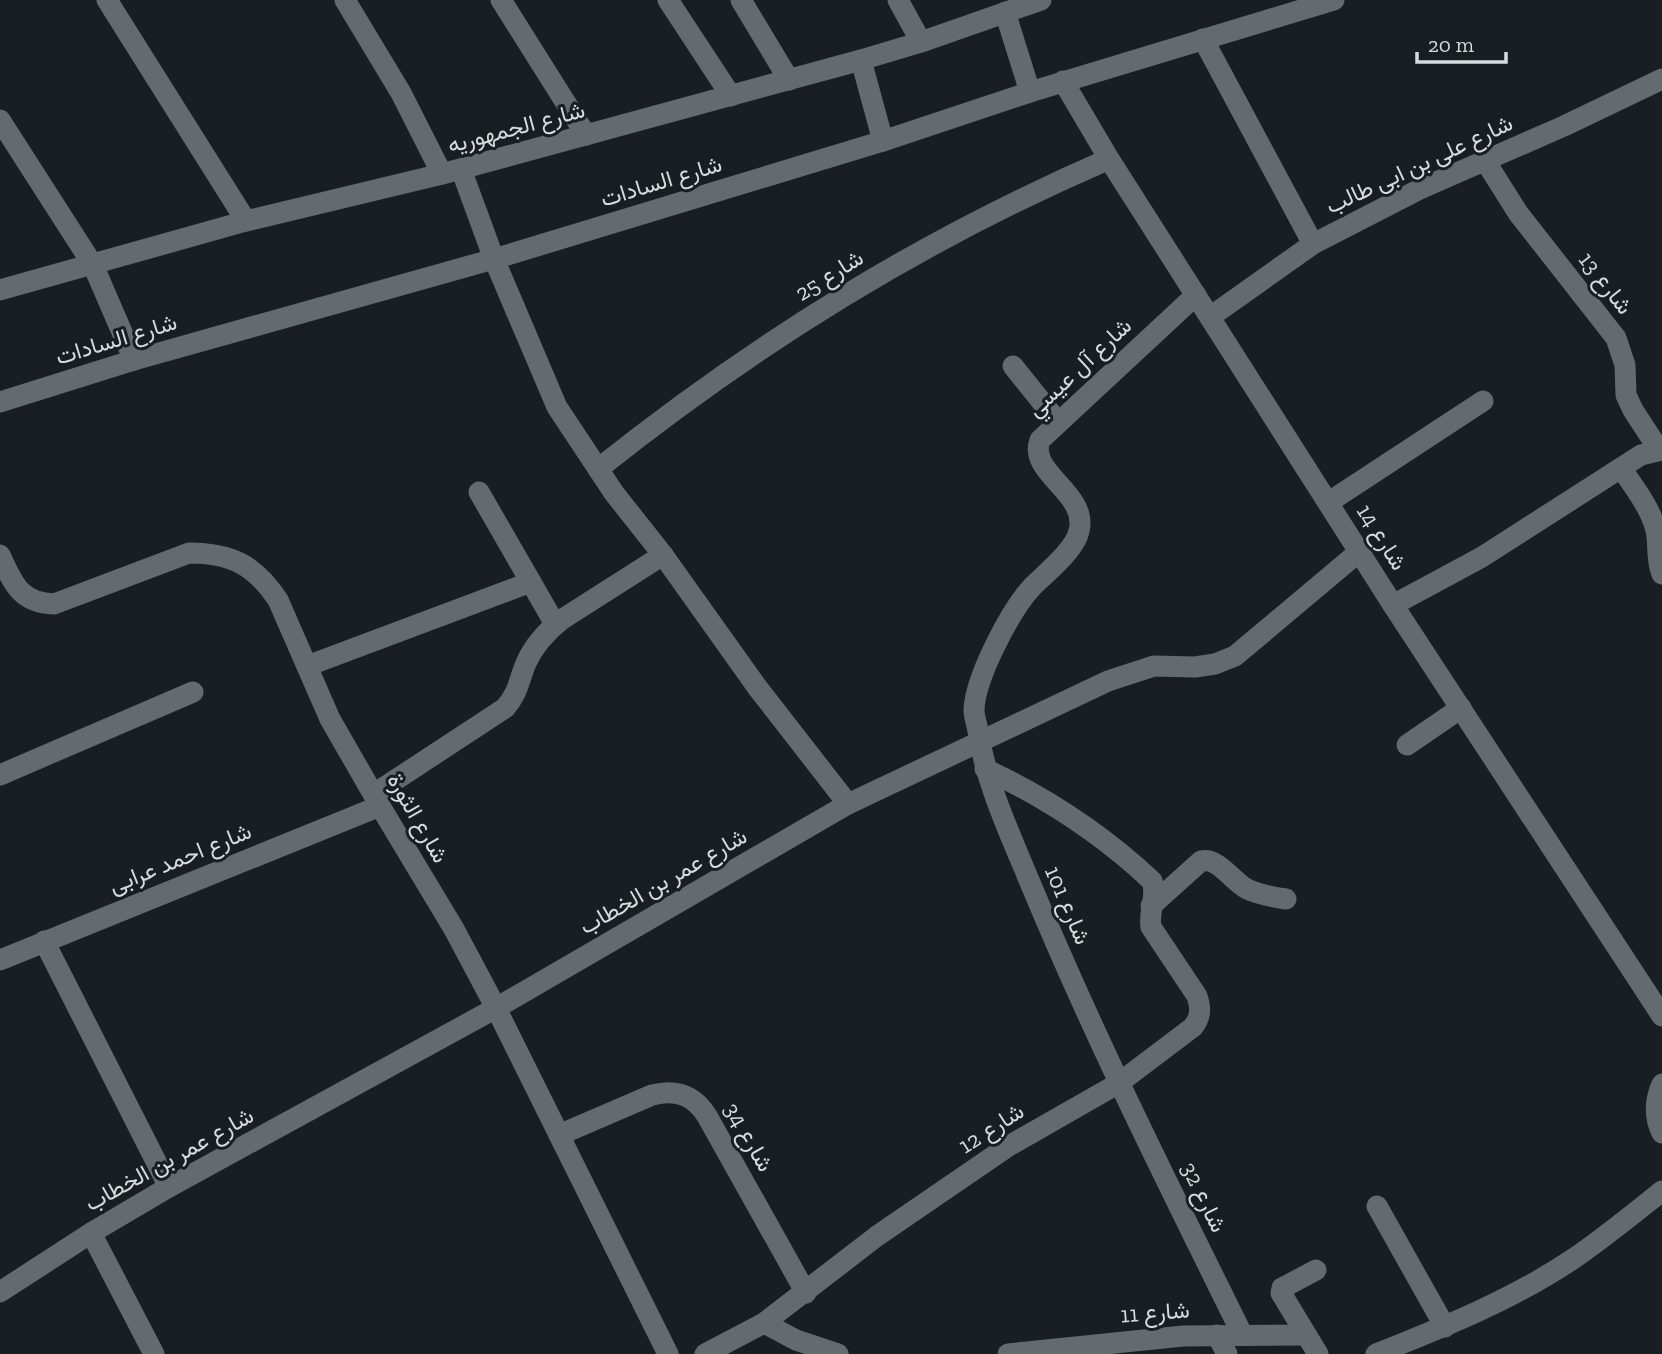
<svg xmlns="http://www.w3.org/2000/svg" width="1662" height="1354" font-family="'Zilla Slab',Vazirmatn,serif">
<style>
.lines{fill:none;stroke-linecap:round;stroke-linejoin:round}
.street{stroke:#636b6e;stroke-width:21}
.labels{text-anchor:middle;stroke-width:6;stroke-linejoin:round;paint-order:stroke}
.street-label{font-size:23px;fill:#d7dbdd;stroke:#181e21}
</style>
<rect width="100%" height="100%" fill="#181e21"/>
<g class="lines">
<!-- street -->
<g class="street">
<path d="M107 0 246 221"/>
<path d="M345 0 401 93 442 174"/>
<path d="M501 0 586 135"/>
<path d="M668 0 731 96"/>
<path d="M741 0 789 80"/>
<path d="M898 0 921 42"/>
<path d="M1005 12 1030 92"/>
<path d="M1203 39 1313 244"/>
<path d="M861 60 883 141"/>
<path d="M1063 81 1109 159 1393 605 1662 1016"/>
<path d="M0 120 93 265 134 360"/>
<path d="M1484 159 1518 213 1616 338 1625 365 1626 395 1633 410 1659 450"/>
<path d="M461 169 494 259 557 407 614 493 663 555 757 687 848 804"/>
<path d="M0 290 246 221 442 174 861 60 921 42 1041 0"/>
<path d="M1196 295 1040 440C1027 473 1089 493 1079 531 1075 550 1046 573 1032 587 1010 611 975 678 974 710 974 717 977 724 978 731 986 783 1009 832 1029 880 1093 1035 1168 1184 1242 1334"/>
<path d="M1210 317 1313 244 1420 189 1564 126 1662 79"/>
<path d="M1013 366 1058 422"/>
<path d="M0 402 134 360 494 259 883 141 1030 92 1334 0"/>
<path d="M1621 468C1634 487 1650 507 1656 530 1659 545 1656 560 1662 574"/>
<path d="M598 469C757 342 922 240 1109 159"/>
<path d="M479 492 555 624"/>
<path d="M1329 502 1483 401"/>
<path d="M0 555C13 583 20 603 54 604L189 553C231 553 255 565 278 600L330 719 380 806 454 929 496 1008 668 1354"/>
<path d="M1393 605 1482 557 1641 455 1662 450"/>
<path d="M307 666 531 582"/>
<path d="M1407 745 1461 708"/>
<path d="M0 775 193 692"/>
<path d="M374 794 505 708C518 694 519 680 526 663 534 645 546 632 561 620L663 555"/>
<path d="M1151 906 1201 861C1218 857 1232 881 1247 889 1260 895 1272 897 1286 899"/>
<path d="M44 941 169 1187"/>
<path d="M0 960 380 806"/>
<path d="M1662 1084C1655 1100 1654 1117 1662 1133"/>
<path d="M559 1135 652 1095C676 1089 694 1095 707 1116L806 1293"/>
<path d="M1377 1206 1445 1327"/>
<path d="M91 1233 154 1354"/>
<path d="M1316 1270 1286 1286 1282 1288 1281 1293 1318 1354"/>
<path d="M0 1292 91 1233 169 1187 496 1008 848 804 1108 681 1154 666 1195 667 1215 664 1235 656 1360 551"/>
<path d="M764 1323 796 1340 838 1354"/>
<path d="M1217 1335 1227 1354"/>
<path d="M705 1354 764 1323 877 1236 1007 1147 1119 1083 1193 1027C1201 1017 1201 1008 1197 996L1151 927C1148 911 1158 896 1152 881 1103 835 1047 798 985 769"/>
<path d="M1008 1354 1183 1336 1306 1335"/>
<path d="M1376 1354C1444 1327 1512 1300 1573 1259 1604 1238 1633 1214 1662 1191"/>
</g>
</g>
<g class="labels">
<!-- street labels -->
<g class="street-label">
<text transform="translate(516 127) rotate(-15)" y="8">شارع الجمهوريه</text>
<text transform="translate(1419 164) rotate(-25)" y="8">شارع على بن ابى طالب</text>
<text transform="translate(661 181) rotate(-17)" y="8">شارع السادات</text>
<text transform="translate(829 275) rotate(-32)" y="8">شارع 25</text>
<text transform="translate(1606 283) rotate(52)" y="8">شارع 13</text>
<text transform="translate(116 339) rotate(-17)" y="8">شارع السادات</text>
<text transform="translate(1079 367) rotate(-43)" y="8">شارع آل عيسي</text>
<text transform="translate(1382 537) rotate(58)" y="8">شارع 14</text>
<text transform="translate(418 818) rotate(60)" y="8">شارع الثورة</text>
<text transform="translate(180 858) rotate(-22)" y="8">شارع احمد عرابى</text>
<text transform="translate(663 881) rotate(-30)" y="8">شارع عمر بن الخطاب</text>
<text transform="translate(1068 905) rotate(67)" y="8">شارع 101</text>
<text transform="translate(991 1128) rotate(-33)" y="8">شارع 12</text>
<text transform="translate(749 1137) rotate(60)" y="8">شارع 34</text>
<text transform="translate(169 1159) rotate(-29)" y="8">شارع عمر بن الخطاب</text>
<text transform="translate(1204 1197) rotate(64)" y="8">شارع 32</text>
<text transform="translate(1155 1312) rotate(-4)" y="8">شارع 11</text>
</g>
</g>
<!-- scale -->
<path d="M1417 52v10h89v-10" fill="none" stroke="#d7dbdd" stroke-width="3.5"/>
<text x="1428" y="52" font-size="21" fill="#d7dbdd" stroke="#181e21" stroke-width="5" paint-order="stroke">20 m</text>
</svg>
